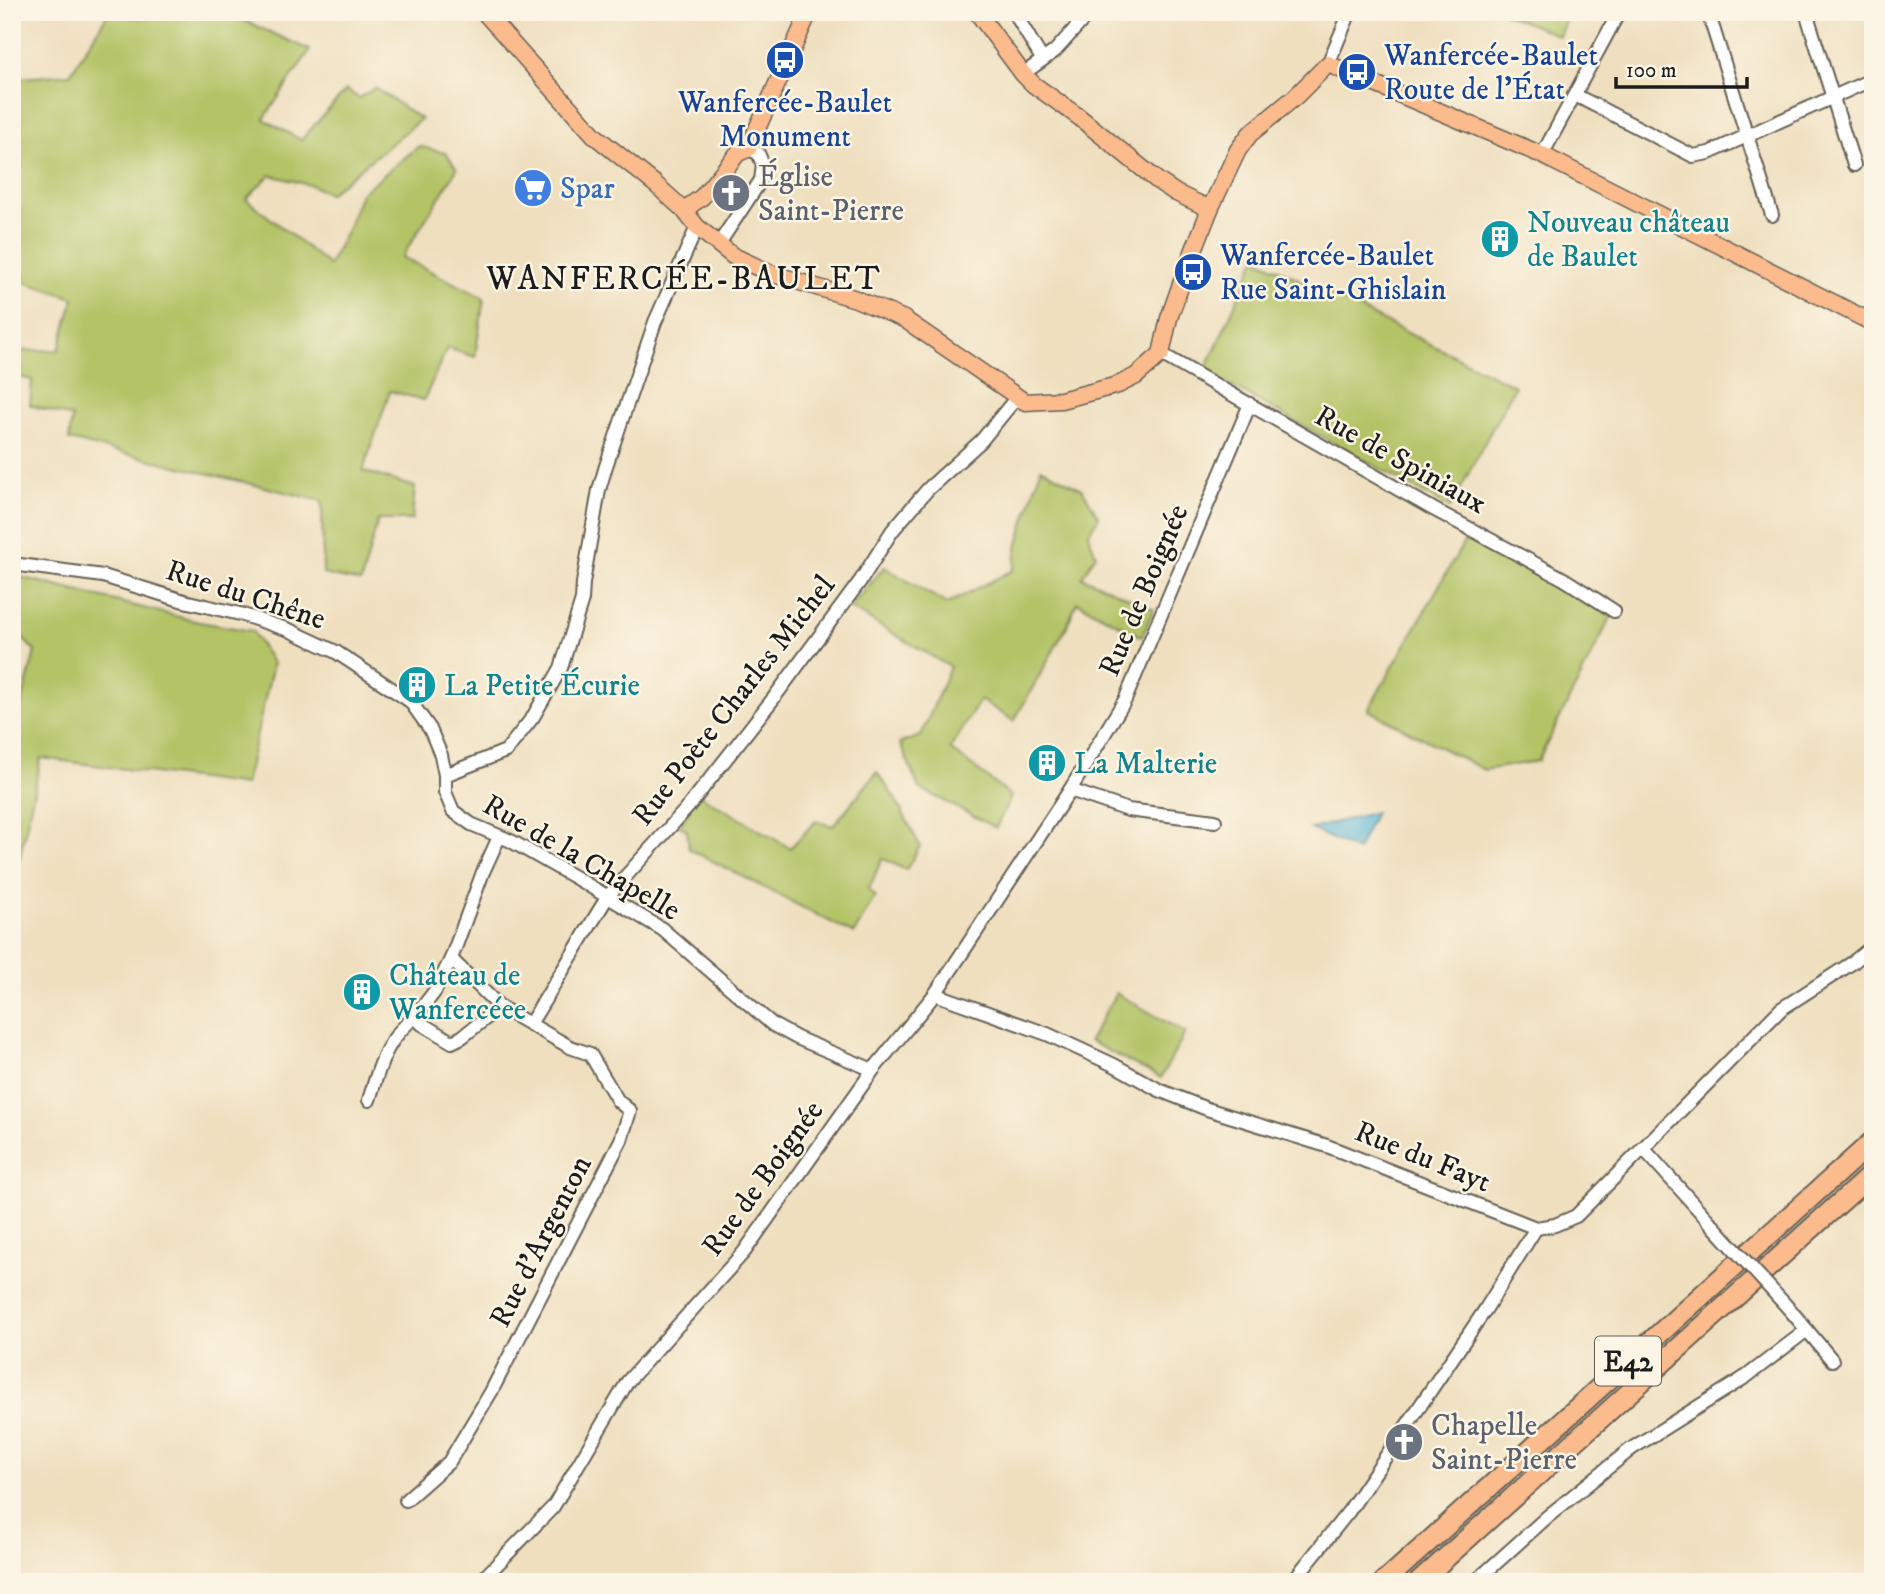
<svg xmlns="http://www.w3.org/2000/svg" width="1885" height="1594" font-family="'IM FELL DW Pica',serif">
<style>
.green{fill:#b3c366;stroke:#687041;stroke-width:2}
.water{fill:#56b5d5;stroke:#396878;stroke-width:2}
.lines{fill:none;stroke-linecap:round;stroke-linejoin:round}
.minor-casing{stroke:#666055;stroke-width:16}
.major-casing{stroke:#666055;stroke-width:19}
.highway-casing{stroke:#666055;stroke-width:23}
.minor{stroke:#fff;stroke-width:12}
.major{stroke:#fbbb8d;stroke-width:16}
.highway{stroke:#fbbb8d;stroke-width:19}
.minor-bridge-casing{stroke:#666055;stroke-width:16;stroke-linecap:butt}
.minor-bridge{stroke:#fff;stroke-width:12}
.labels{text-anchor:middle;stroke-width:5;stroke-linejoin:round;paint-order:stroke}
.shield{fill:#fcf5e5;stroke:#5f5d58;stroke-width:2}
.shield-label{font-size:28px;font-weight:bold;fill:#1c1c1c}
.transit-label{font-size:30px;fill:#164399;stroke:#fcf5e5;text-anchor:start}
.worship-label{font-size:30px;fill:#5b616d;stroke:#fcf5e5;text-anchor:start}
.shop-label{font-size:30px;fill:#366cbe;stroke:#fcf5e5;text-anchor:start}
.culture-label{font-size:30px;fill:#0d838f;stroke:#fcf5e5;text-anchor:start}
.street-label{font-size:30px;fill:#1c1c1c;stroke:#fcf5e5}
.quarter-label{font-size:33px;letter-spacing:2px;fill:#1c1c1c;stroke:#fcf5e5}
</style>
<rect width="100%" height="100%" fill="#fcf5e5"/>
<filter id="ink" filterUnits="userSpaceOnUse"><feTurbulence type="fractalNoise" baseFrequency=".0143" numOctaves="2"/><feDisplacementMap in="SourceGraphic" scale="14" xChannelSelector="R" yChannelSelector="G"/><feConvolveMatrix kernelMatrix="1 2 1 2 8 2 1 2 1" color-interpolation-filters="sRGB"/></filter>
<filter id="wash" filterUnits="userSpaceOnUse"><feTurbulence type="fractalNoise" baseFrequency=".00686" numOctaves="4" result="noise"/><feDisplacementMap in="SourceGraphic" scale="28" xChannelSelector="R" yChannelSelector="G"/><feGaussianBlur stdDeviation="1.57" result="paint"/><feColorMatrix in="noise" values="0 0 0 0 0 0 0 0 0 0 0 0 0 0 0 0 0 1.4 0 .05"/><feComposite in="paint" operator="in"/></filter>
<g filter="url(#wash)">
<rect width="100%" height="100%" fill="#efdfbf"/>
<!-- green -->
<g class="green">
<path d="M109 12H225L310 50 264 119 301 140 346 90 359 98 375 88 421 119 329 194 313 186 270 175 246 199 329 265 346 232 361 193 419 146 446 153 457 169 402 257 484 298 475 357 447 348 424 400 390 391 363 471 415 487 412 520H378L361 582 323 574 322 501 69 440 72 417 30 405 32 380 12 375V351L59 350 74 298 12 278V255L17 246 12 244V100L22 78 70 74Z"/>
<path d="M1501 12H1569L1559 36Z"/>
<path d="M1256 258 1515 386 1450 508 1205 371Z"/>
<path d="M1041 468 1082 489 1099 517 1088 534 1096 555 1082 577 1154 609 1142 637 1077 602 1067 626 1014 721 980 700 950 749 1011 796 996 828 919 788 900 743 921 736 950 667 850 608 884 567 947 604 1013 570 1018 544Z"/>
<path d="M1467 537 1612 615 1538 761 1484 770 1368 710Z"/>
<path d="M16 576 199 622 252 631 273 664 245 785 41 758 12 893V742L35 651 12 628V606Z"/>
<path d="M877 772 896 800 920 846 906 870 882 858 869 889 875 896 854 934 689 849 687 830 680 826 698 794 790 848 816 821 833 826Z"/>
<path d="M1116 993 1185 1033 1161 1078 1089 1041Z"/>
</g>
<!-- water -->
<path class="water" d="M1375 812 1357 851 1311 829Z"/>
</g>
<g filter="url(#ink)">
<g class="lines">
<!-- minor casing -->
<g class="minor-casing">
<g id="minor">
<path d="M1014 12 1042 59"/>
<path d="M1708 12 1772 215"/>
<path d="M1806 12 1854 165"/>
<path d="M1328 64 1350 12"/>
<path d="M1023 74 1055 51 1090 12"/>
<path d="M1575 95 1693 156 1709 153 1873 79"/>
<path d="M1542 155 1619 12"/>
<path d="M718 245 761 180 763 165 758 153 748 149"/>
<path d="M1161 354 1433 509 1564 579 1614 611"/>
<path d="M12 564 103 576 184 601 240 614 289 630 336 652 410 701 430 729 441 755 445 775V792L453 811 471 824 511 841 576 878 662 929 773 1025 797 1038 873 1070"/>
<path d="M445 775 506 751 533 717 561 668 582 600 583 583 599 490 606 466 655 322 697 227"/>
<path d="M1070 790 1128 810 1215 821"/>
<path d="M451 959 435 991 415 1017 422 1024 452 1042 462 1037 500 1007"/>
<path d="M935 994 1047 1034 1114 1065 1159 1090 1207 1109 1327 1146 1536 1228 1555 1225 1576 1216 1781 1009 1852 963 1873 946"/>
<path d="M530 1024 608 896 688 807 773 699 861 580 892 531 928 489 981 441 1017 397"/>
<path d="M369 1100C380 1066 385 1040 415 1017"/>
<path d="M1643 1148 1707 1219"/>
<path d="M1791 1311 1832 1360"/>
<path d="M406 1500 449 1462 491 1392 621 1140 630 1111 618 1101 590 1054 570 1047 500 1007 451 959 483 872 499 837"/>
<path d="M480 1582 553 1507 628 1381 744 1252 873 1070 935 994 1070 790 1125 700 1250 404"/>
<path d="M1292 1582 1349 1511 1485 1310 1536 1228"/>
<path d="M1475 1582 1547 1517 1631 1449 1747 1376 1807 1330"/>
</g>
</g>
<!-- major casing -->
<g class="major-casing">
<g id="major">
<path d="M484 12 595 136 655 184 684 210 697 227 733 256 770 273 856 299 904 319 1025 402 1061 400 1118 385 1136 376 1161 354 1169 318 1186 270 1210 209 1238 150 1250 134 1295 97 1328 64 1542 155 1873 323"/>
<path d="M977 12 1023 74 1034 85 1079 117 1158 181 1176 193 1210 209"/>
<path d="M684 210 702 197 738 153 748 149 809 12"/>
</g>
</g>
<!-- highway casing -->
<g class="highway-casing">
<g id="highway">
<path d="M1384 1582 1873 1141"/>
<path d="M1419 1582 1873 1173"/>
</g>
</g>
<!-- minor -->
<use href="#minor" class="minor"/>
<!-- major -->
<use href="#major" class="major"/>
<!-- highway -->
<use href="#highway" class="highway"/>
<!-- minor-bridge casing -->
<g class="minor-bridge-casing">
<path id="minor-bridge" d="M1707 1219 1791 1311"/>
</g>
<!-- minor-bridge -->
<use href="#minor-bridge" class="minor-bridge"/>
</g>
</g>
<!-- icons -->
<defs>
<g id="bus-disc" transform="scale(2.0125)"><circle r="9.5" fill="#1a4fb4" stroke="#fcf5e5"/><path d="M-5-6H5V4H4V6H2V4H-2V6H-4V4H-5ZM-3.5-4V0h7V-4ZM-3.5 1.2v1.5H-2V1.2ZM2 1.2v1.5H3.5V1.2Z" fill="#fff"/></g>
<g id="supermarket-disc" transform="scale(2.0125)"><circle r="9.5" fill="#3f7fe0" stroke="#fcf5e5"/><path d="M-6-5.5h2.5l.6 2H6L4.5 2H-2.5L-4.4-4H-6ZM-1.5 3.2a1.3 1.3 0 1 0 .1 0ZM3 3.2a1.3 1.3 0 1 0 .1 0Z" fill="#fff"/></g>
<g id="church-disc" transform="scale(2.0125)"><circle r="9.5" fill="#6b7280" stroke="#fcf5e5"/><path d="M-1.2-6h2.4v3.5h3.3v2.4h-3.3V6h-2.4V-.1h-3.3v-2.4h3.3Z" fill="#fff"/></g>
<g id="building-disc" transform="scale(2.0125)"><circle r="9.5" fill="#0f9aa8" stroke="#fcf5e5"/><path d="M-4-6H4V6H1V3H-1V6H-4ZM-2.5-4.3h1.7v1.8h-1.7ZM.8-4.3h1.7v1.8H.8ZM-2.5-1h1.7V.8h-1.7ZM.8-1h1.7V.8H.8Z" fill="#fff"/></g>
</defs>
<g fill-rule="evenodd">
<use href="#bus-disc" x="785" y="60"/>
<use href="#bus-disc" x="1357" y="72"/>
<use href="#supermarket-disc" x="533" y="188"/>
<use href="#church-disc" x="731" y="193"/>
<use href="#building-disc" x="1500" y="239"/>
<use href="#bus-disc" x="1193" y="272"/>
<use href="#building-disc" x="417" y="685"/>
<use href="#building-disc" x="1047" y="763"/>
<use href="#building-disc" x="362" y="992"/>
<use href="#church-disc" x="1404" y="1442"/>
</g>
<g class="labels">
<!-- shield labels -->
<rect class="shield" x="1595" y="1336.5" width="66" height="49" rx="5"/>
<g class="shield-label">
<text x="1628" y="1371">E42</text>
</g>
<!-- transit labels -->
<g class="transit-label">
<text x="1384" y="65">Wanfercée-Baulet<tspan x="1384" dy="34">Route de l'État</tspan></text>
<text x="785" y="112" text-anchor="middle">Wanfercée-Baulet<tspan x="785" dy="34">Monument</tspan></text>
<text x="1220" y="265">Wanfercée-Baulet<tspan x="1220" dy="34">Rue Saint-Ghislain</tspan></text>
</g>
<!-- worship labels -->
<g class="worship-label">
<text x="758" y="186">Église<tspan x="758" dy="34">Saint-Pierre</tspan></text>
<text x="1431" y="1435">Chapelle<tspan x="1431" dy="34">Saint-Pierre</tspan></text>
</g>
<!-- shop labels -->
<g class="shop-label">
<text x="560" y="198">Spar</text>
</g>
<!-- culture labels -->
<g class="culture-label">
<text x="1527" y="232">Nouveau château<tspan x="1527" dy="34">de Baulet</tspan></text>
<text x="444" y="695">La Petite Écurie</text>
<text x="1074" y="773">La Malterie</text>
<text x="389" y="985">Château de<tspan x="389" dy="34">Wanfercéee</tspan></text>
</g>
<!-- street labels -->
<g class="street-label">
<text transform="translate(1401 459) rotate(29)" y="10">Rue de Spiniaux</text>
<text transform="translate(1143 590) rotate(-67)" y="10">Rue de Boignée</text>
<text transform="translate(246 594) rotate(18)" y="10">Rue du Chêne</text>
<text transform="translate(733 700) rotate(-52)" y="10">Rue Poète Charles Michel</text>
<text transform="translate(582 857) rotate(30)" y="10">Rue de la Chapelle</text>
<text transform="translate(1423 1156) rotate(22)" y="10">Rue du Fayt</text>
<text transform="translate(762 1178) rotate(-54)" y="10">Rue de Boignée</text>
<text transform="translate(540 1241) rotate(-63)" y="10">Rue d'Argenton</text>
</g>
<!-- quarter labels -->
<g class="quarter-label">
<text x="684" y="289">WANFERCÉE-BAULET</text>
</g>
</g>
<!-- margin -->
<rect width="1885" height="1594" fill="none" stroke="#fcf5e5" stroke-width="42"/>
<!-- scale -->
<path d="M1616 77v10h131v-10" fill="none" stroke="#1c1c1c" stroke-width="3.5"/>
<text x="1626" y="77" font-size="21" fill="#1c1c1c" stroke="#fcf5e5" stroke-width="5" paint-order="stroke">100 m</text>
</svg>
